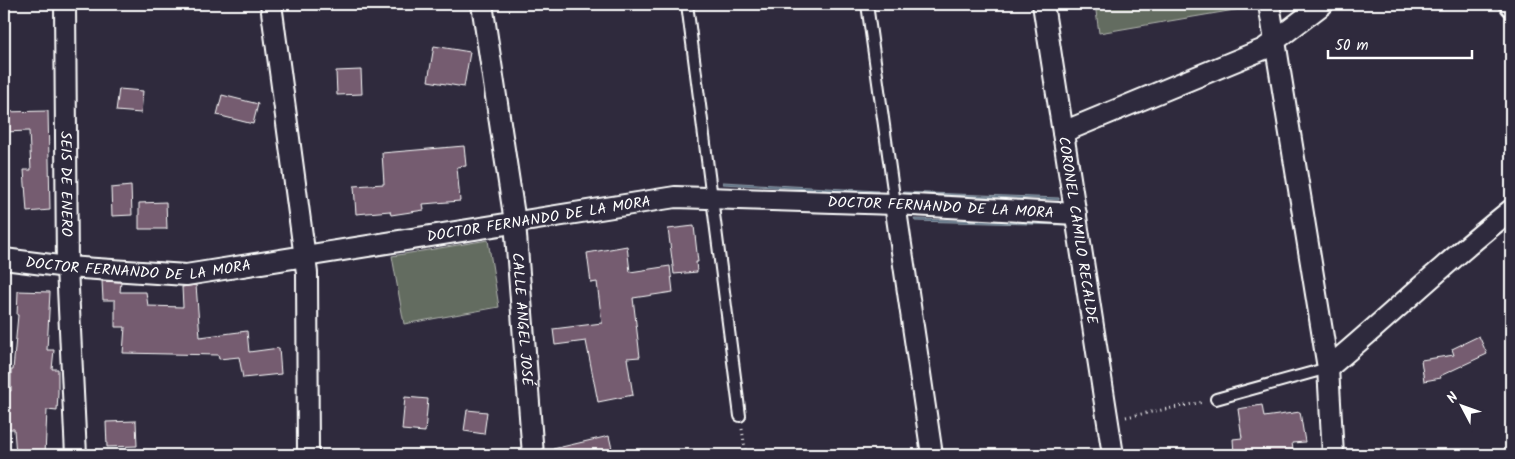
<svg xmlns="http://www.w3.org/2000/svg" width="1515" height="459" font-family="Kalam,sans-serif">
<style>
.green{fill:#646c60;stroke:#b2b6b0}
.water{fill:#4c6277;stroke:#94a1ad}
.building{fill:#745c70;stroke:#fff}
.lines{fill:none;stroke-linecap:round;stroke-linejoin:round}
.lane-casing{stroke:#fff;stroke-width:14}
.street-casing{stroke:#fff;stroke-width:24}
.path{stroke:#fff;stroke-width:3;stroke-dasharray:1 4;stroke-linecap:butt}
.lane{stroke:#2f2a3d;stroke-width:10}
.street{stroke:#2f2a3d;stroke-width:20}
.labels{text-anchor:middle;stroke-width:5;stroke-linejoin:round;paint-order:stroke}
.street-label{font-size:15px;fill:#fff;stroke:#2f2a3d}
</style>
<rect width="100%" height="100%" fill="#2f2a3d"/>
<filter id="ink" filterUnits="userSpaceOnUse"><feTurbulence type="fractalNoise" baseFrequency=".02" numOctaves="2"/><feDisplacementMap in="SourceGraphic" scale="10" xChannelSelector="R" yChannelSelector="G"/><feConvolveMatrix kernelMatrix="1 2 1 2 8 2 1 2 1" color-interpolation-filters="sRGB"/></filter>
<g filter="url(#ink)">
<!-- green -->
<g class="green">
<path d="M1095 4H1252V7L1099 33Z"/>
<path d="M488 240 499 307 404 324 392 256Z"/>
</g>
<!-- water -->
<g class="water">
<path d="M723 182 878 191V193L723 184Z"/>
<path d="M903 192 1059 198V200L903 193Z"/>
<path d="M914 219 1066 223V225L915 221Z"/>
</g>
<!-- building -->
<g class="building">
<path d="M434 46 470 52 464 87 428 81Z"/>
<path d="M361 70 362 94 337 95 336 71Z"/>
<path d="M119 89 143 91 141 113 116 111Z"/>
<path d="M222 95 258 104 253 124 217 115Z"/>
<path d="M48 111 50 210 27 212 24 170H31L29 131 4 132V112Z"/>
<path d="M464 146 466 166 457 167 460 201 423 204 424 210 391 215 390 211 356 214 354 186 384 184 382 153Z"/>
<path d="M131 186 132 215 112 216 111 188Z"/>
<path d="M166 202 167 229H139V203Z"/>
<path d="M694 226 698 262H696L697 272 674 274 668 229Z"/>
<path d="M627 246 630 272 670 266 673 292 633 298 640 357 627 358 633 395 598 402 586 341 555 345 553 329 602 323 597 282 591 283 587 253Z"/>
<path d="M102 281 121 282 120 292H146L148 306 183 307 182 287 196 285 200 337 247 331 249 352 279 348 281 374 243 378 239 357 219 359 218 355 123 353 125 327H115V300H103Z"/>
<path d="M18 291 50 292 47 350H54L52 369H58V393L57 411 47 410 45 455H16L14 429H4V391H11V370H13L18 315H17Z"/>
<path d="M1479 336 1487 354 1440 376 1441 378 1424 381 1421 360 1454 355 1452 349Z"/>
<path d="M405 397 428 399 425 432 402 430Z"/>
<path d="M1262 405 1264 417 1300 412 1305 442 1292 443 1294 455H1234L1233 439 1242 438 1238 409Z"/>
<path d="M467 410 487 412 484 434 464 431Z"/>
<path d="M136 421 137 446 107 447 106 422Z"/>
<path d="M609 436 613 453 604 455H553V449Z"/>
</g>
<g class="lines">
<!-- lane casing -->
<g class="lane-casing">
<g id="lane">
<path d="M687 4 740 416"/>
<path d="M867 4 895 204"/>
<path d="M1216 399 1328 368"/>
</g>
</g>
<!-- street casing -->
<g class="street-casing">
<g id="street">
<path id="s1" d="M65 4 67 267 76 455"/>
<path d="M271 4 307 273 308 455"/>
<path id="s2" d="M482 4 515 222 533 455"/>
<path id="s3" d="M1043 4 1113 455"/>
<path d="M1269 4 1328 368 1333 455"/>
<path d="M1510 4 1511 6"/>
<path d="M1063 132 1264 49 1323 4"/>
<path d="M895 204 932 455"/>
<path id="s4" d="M4 259 67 267 186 275 675 197 895 204 1076 214"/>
<path d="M1328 368C1390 316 1448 260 1511 210"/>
</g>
</g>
<!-- path -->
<g class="path">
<path d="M1126 417 1203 402"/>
<path d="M742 429 746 455"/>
</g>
<!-- lane -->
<use href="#lane" class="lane"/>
<!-- street -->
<use href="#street" class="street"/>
</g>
</g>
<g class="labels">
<!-- street labels -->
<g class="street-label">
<text dy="5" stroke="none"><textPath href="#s1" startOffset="180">SEIS DE ENERO</textPath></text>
<text dy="5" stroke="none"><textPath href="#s4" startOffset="944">DOCTOR FERNANDO DE LA MORA</textPath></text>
<text dy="5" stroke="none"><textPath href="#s4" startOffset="540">DOCTOR FERNANDO DE LA MORA</textPath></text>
<text dy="5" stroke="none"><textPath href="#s3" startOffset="229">CORONEL CAMILO RECALDE</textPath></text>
<text dy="5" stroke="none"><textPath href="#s4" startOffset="135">DOCTOR FERNANDO DE LA MORA</textPath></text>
<text dy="5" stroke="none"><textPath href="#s2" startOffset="318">CALLE ANGEL JOSÉ</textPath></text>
</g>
</g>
<!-- margin -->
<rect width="1515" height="459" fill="none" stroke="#2f2a3d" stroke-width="20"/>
<rect x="10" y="10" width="1495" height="439" fill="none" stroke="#fff" stroke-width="2" filter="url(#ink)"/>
<!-- north arrow -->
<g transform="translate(1462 406) rotate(311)" stroke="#2f2a3d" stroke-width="4" paint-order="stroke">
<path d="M0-4L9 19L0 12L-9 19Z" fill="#ffffff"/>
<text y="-8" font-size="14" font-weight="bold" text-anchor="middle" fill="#ffffff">N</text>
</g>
<!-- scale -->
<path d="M1328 50v8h144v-8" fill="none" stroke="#ffffff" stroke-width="2.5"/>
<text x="1335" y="50" font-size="15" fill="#ffffff" stroke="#2f2a3d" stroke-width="4" paint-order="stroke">50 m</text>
</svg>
